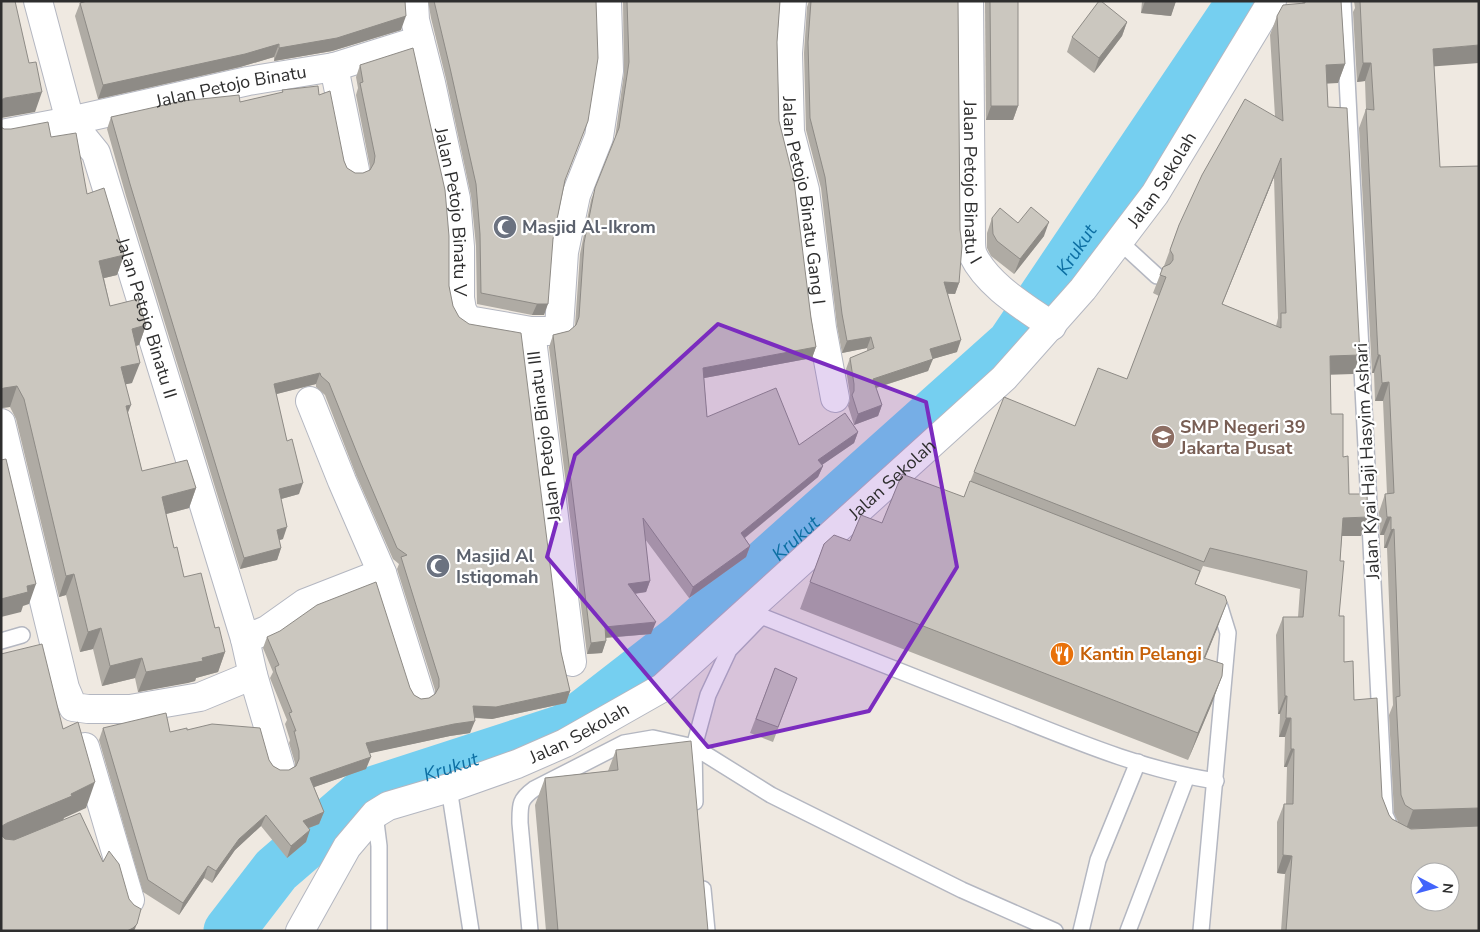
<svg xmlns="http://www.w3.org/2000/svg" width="1480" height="932" font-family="'Nunito Sans',sans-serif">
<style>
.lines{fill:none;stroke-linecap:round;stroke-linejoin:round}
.river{stroke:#75cff0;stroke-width:51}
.lane-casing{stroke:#b4b7c1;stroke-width:18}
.street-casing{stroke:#b4b7c1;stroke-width:30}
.lane{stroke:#fff;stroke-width:15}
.street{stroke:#fff;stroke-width:28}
.wall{fill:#afaba4;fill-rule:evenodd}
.shaded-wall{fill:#8e8b86}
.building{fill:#cbc7bf;stroke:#8e8b86;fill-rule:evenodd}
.marked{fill:#7b2cbf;fill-opacity:0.2;stroke:#7b2cbf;stroke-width:4;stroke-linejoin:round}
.labels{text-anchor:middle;stroke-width:4.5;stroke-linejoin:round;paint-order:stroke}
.street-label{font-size:18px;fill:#2e2e2e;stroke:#fff}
.worship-label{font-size:18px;font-weight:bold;fill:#5b616d;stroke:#fff;text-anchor:start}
.education-label{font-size:18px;font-weight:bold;fill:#785e54;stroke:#fff;text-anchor:start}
.food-label{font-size:18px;font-weight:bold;fill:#c56008;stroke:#fff;text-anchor:start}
.water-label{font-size:19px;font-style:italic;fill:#0d6fa3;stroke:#fff}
</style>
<rect width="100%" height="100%" fill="#efe9e1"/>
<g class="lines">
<!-- river -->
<path class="river" id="s1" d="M229 931 276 870 363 795 566 729 682 639 1012 344 1243 1"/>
<!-- lane casing -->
<g class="lane-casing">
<g id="lane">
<path d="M1343 1 1385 815 1388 821"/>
<path d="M1120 242 1157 276"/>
<path d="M1 641 22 635"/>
<path d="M449 788 471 931"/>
<path d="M695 802 694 747 771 795 962 890 1055 931"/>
<path d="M375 814 379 846V931"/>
<path d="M703 889 707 931"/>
<path d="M530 931 520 823C520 805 519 800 534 789L624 743 653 738 694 747 708 695 729 650 760 618H766C845 649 924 681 1003 712 1071 739 1142 770 1216 781"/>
<path d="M1081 931 1098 860 1138 762"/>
<path d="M1128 931 1187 776"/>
<path d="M1201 931 1228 633 1220 607 1210 600"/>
</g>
</g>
<!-- street casing -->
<g class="street-casing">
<g id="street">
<path id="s2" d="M38 1 70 121 96 153 245 639 253 675 280 767"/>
<path id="s3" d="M414 1 415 20 431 83 456 199 460 247V298L462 310 468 320 531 331"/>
<path id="s4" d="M792 1 788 53 790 132 805 190 822 328 835 398"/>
<path id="s5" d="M969 1 971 239C971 244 971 250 973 255 988 286 1025 307 1052 326"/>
<path d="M334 67 355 170"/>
<path id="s6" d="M1 134 70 121 248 81 334 67 420 40"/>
<path d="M310 401 342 481 382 573 420 695"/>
<path d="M1 423 65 688 73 707 88 709H130L200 697 253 675"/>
<path d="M245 639 267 630 305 603 382 573"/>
<path d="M572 662 531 331H551L559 328 564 252 576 195 599 137 609 71 607 1"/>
<path d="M85 747 130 900"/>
<path id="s7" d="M300 931 347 847 375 814 388 806 449 788 517 764 565 743 662 688 1004 378 1083 289 1155 194 1272 1"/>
</g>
</g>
<!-- lane -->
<use href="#lane" class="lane"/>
<!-- street -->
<use href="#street" class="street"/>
</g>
<!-- wall -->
<g class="wall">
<path d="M428 1H596L565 182 553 239 544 315H532L477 304 476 246 471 196 446 79 431 18Z"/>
<path d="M623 1H780L777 42 779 121 816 347 812 358 704 378 707 417 799 445 858 432 854 443 822 465 823 466 818 477 745 538 750 546 746 557 689 598 645 539 650 581 646 592 635 594 651 634 606 638V641L602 653 587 654 549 347 553 335 569 331 575 326 580 254 591 200 615 138 624 73Z"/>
<path d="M809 1H958L959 283 955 294H948L957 352 932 359 928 371 876 388 882 405 878 416 854 425 848 406 850 400V395L846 369 850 358 867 351V348L842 353 837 326 821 188 806 130 804 53 807 7Z"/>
<path d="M985 1H1018V106L1013 120H986L985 3Z"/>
<path d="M1142 1H1176L1171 16 1141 13Z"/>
<path d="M1303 1H1341L1345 64 1338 83H1327L1328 107 1360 355 1353 374H1330L1331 414 1343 457 1349 494 1361 536H1342L1340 561 1339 616 1344 662 1354 700 1382 797 1389 815 1392 819 1398 822 1394 813 1389 715 1393 705 1387 548H1384V535H1380L1379 512 1385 494H1387L1383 401H1375L1374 373H1372L1359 128 1366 109 1365 81 1357 82 1353 12 1355 8 1354 1H1479L1434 66 1479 931H1281L1285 874 1277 873V822L1284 804H1286L1287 767H1284L1285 737H1279L1280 714H1278L1276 635 1283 617H1298L1300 589 1203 566 1195 585 1217 629 1205 658 1222 676 1212 703 1188 760 800 609 824 544 850 541 882 523 964 497 974 472 1075 426 1127 379 1159 296 1153 293 1160 275 1164 266 1179 225 1275 116 1270 35 1277 16 1302 4ZM1274 177 1278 318 1276 326 1222 304ZM1452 827 1411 829 1410 828Z"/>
<path d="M80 3 401 30 332 51 274 61V57L240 67 98 99 75 16Z"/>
<path d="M1127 22 1122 36 1094 73 1067 52 1072 37Z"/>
<path d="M360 65 449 286 453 306 561 652 570 691 566 703 492 719 474 718 470 733 450 736 369 753 366 769 314 787 324 812 319 824 309 828 306 842 287 858 261 826 235 850 212 883 204 878 179 915 143 892 99 740 103 728 170 732 187 730 269 760 273 766 280 770H289L295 766V763L289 743 290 740 285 724 287 720 272 683 270 678 273 672 263 648 267 637 410 688 414 695 421 699 429 698 435 694V690L397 569 399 564 393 559 356 475 325 395 316 387V384L276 394 299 494 281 499 283 539 279 540 281 548 277 560 240 569 126 196 107 129 111 117 240 102 282 93V90L319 95 344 161 347 168 355 173H363L370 170V167L356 95 358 88 356 77Z"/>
<path d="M1 127 4 129 51 137 124 255 117 275 104 278 110 306 146 325 139 345 136 346 132 383 125 384 128 413 142 471 196 488 189 508 166 514 174 548 184 577 215 628 225 652 218 672 196 678 195 681 138 692 135 678 102 686 93 649 80 652 66 595 59 597 16 419 10 407 1 408Z"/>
<path d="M992 218 1018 223 1044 236 1014 274 991 256 987 248V233Z"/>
<path d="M775 668 797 678 773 742 750 733Z"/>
<path d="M616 750 708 931H546L535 805 545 778 608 771Z"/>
</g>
<!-- shaded-wall -->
<g class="shaded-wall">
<path d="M1145 1H1176L1171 16 1141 13Z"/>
<path d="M406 16 401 30 332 51 274 61 279 48Z"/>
<path d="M1127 22 1122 36 1094 73 1099 58Z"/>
<path d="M279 44 274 57 240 67 98 99 103 85Z"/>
<path d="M1479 45V63L1426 67 1433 49Z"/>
<path d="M1363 63H1371L1365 81 1357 82Z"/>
<path d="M1345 64 1338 83 1320 84 1326 65Z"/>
<path d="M42 92 35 112 1 118V100L5 98Z"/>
<path d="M991 106H1018L1013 120H986Z"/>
<path d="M1281 158 1274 177 1215 322 1222 304Z"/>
<path d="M1049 222 1044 236 1014 274 1020 259Z"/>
<path d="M124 255 117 275 92 281 99 261Z"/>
<path d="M944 282 959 283 955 294 940 293Z"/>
<path d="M537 304H548L544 315H532Z"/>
<path d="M146 325 139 345 124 349 132 329Z"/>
<path d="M871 337 867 348 842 353 847 341Z"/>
<path d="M961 340 957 352 926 361 930 349Z"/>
<path d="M816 347 812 358 699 379 703 368Z"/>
<path d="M1360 355 1353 374 1323 375 1330 356Z"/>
<path d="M1378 355H1380L1374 373H1372Z"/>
<path d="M933 359 928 371 869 390 873 379Z"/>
<path d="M140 363 132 383 113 387 121 367Z"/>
<path d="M320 373 316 384 269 396 274 384Z"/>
<path d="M1389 382 1383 401H1375L1382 383Z"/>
<path d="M17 386 10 407 1 408V389L4 388Z"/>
<path d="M131 405 123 425 126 406Z"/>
<path d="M882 405 878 416 854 425 858 414Z"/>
<path d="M858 432 854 443 813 471 818 460Z"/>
<path d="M823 466 818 477 737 544 741 533Z"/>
<path d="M303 483 299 494 274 501 279 489Z"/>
<path d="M196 488 189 508 155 517 162 497Z"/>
<path d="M1368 517 1361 536H1336L1343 518Z"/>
<path d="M1387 517H1391L1384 535H1380Z"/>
<path d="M287 527 283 539 273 542 277 530Z"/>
<path d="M1394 529 1387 548H1384L1391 530Z"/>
<path d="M750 546 746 557 689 598 693 587Z"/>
<path d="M281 548 277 560 240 569 244 558Z"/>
<path d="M74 574 66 595 59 597 66 576Z"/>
<path d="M650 581 646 592 623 595 628 584Z"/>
<path d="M36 584 29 604 23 606 21 612 1 617V599L27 586Z"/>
<path d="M1227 602 1217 629 1194 685 1204 658Z"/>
<path d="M656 622 651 634 601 638 605 627Z"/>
<path d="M101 628 93 649 80 652 88 632Z"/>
<path d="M606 641 602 653 587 654 591 643Z"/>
<path d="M225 652 218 672 196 678 195 681 188 683 138 692 146 672Z"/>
<path d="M142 658 135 678 102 686 110 666Z"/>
<path d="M1222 676 1212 703 1188 760 1198 733Z"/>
<path d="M570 691 566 703 492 719 469 717 473 706Z"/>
<path d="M1285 696H1287L1280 714H1278Z"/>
<path d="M1286 718H1291L1285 737H1279Z"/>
<path d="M475 721 470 733 450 736 362 755 366 743 454 724Z"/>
<path d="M1291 749H1294L1287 767H1284Z"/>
<path d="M371 757 366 769 306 790 310 778Z"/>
<path d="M95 782 86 808 64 818 63 821 1 847V830L2 826 7 823Z"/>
<path d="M1479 808V827L1406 829 1413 810Z"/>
<path d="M324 812 319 824 298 832 303 821Z"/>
<path d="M266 815 261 826 235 850 212 883 216 871 239 839Z"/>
<path d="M310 830 306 842 287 858 291 846Z"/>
<path d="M1283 855 1292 856 1285 874 1277 873Z"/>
<path d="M208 866 204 878 179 915 183 903Z"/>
<path d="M137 924 134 931H127Z"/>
</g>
<!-- building -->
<g class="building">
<path d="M1 1H15L29 63 36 62 42 92 5 98 1 100Z"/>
<path d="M87 1H405L406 16 337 38 279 48V44L245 54 103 85 80 3Z"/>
<path d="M434 1H596L598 58 588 121 565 180 553 239 548 304H537L481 293 480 234 476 184 450 68Z"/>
<path d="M627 1H780L777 42 779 121 794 181 811 318 816 347 703 368 707 417 776 388 799 445 845 413 858 432 818 460 823 466 741 533 750 546 693 587 643 518 650 581 628 584 656 622 605 627 606 641 591 643 553 335 569 331 576 325 579 317 584 243 595 188 619 128 629 62Z"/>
<path d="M811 1H958L960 230 962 246 959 283 944 282 961 340 930 349 933 359 873 379 882 405 858 414 852 395 854 391V384L850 358 874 348 871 337 847 341 842 314 825 177 810 118 808 42Z"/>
<path d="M990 1H1018V106H991Z"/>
<path d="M1099 1H1101L1127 22 1099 58 1072 37Z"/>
<path d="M1305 1H1341L1345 64 1326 65 1328 107 1347 108 1360 355 1330 356 1331 414H1343V457L1348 456 1349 494H1367L1368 517 1343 518 1340 561H1344L1339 616H1344V662L1353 661 1354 700 1377 698 1382 797 1389 815 1392 819 1411 829 1479 826V931H1283H1286L1292 856 1283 855 1284 804H1293L1294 749H1291V718H1286L1287 696H1285L1283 617H1303L1307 571 1210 548 1204 562 974 472 1004 397 1075 426 1098 368 1127 379 1166 277 1160 275 1163 267 1170 264 1173 260V255L1170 250 1179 225 1202 175 1245 99 1283 121 1277 16 1283 5 1305 3ZM1281 158 1286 313H1281V328L1222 304ZM1420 872H1450V902H1420Z"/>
<path d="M1360 1H1479V45L1433 49 1440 167 1479 166V808L1413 810 1405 805 1401 795 1396 697 1400 696 1394 529 1391 530V517H1387L1385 494 1394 493 1389 382 1382 383 1380 355H1378L1366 109 1374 110 1371 63H1363Z"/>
<path d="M413 48 445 190 449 236V286L453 306 459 317 469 324 521 333 561 652 570 691 496 707 473 706 475 721 454 724 366 743 371 757 310 778 324 812 303 821 310 830 291 846 266 815 239 839 216 871 208 866 183 903 148 880 103 728 166 713 170 732 187 728V730L212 724 260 728 269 760 273 766 280 770H289L296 766 299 759V751L294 731H296L289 713 292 712 276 672 275 667 279 665 267 637 280 631 317 605 376 582 410 688 414 695 421 699 429 698 435 694 439 687V679L401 557 407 555 397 548 361 463 329 383 321 376 320 373 274 384 287 441 292 439 303 483 279 489 287 527 277 530 281 548 244 558 130 184 111 117 182 101 239 95 240 102 283 92 282 90 318 86 319 95 330 91 344 161 347 168 355 173H363L370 170 374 163 375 156 360 83 363 82 360 65Z"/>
<path d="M48 122 51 137 76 133 87 194 104 188 124 255 99 261 110 306 138 299 146 325 132 329 140 363 121 367 131 405 126 406 142 471 187 460 196 488 162 497 174 548 177 547 184 577 201 573 215 628 219 627 225 652 202 658 203 661 146 672 142 658 110 666 101 628 88 632 74 574 66 576 24 399 17 386 4 388 1 389V127L4 129H11Z"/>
<path d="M1031 207 1049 222 1020 259 997 241 993 234 992 218 1000 208 1018 223Z"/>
<path d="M6 459 36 584 27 586 28 592 1 599V460Z"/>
<path d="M902 474 964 497 970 481 1200 571 1195 584 1225 596 1227 602 1204 658 1223 664 1222 676 1198 733 810 582 824 544 834 535 850 541 861 515 882 523Z"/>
<path d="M42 644 63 729 78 722 95 782 71 794 72 796 7 823 2 826 1 835 5 839 14 840 80 813 103 862 109 851 119 864 129 899 134 905 141 909 137 924 133 928 127 931H1V654Z"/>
<path d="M775 668 797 678 778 727 756 719Z"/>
<path d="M691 741 708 931H558L545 778 618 770 616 750Z"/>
</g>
<!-- marked area -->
<path class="marked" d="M718 324 926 402 957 567 869 711 708 747 547 557 575 455Z"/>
<!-- icons -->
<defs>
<g id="mosque-disc" transform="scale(1.25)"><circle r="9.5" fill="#6b7280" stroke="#fff"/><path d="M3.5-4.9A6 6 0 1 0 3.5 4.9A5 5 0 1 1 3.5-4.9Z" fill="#fff"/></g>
<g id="school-disc" transform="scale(1.25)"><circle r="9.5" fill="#8d6e63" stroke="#fff"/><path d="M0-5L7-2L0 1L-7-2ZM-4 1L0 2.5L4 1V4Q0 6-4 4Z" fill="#fff"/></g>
<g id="restaurant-disc" transform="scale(1.25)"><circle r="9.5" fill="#e8710a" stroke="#fff"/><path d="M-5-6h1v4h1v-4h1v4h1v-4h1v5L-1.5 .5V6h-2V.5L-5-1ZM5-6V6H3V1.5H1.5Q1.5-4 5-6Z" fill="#fff"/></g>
</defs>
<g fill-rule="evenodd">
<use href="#mosque-disc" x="505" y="227"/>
<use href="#school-disc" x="1163" y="437"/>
<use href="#mosque-disc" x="438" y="566"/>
<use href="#restaurant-disc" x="1062" y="654"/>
</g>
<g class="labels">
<!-- street labels -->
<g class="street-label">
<text dy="6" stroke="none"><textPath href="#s6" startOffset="235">Jalan Petojo Binatu</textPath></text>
<text dy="6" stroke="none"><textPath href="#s5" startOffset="181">Jalan Petojo Binatu I</textPath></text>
<text dy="6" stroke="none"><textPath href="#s7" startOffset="1170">Jalan Sekolah</textPath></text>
<text dy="6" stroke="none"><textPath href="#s4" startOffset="201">Jalan Petojo Binatu Gang I</textPath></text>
<text dy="6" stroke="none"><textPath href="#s3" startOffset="215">Jalan Petojo Binatu V</textPath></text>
<text dy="6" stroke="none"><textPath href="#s2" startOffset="338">Jalan Petojo Binatu II</textPath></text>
<text transform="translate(544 436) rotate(-97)" y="6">Jalan Petojo Binatu III</text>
<text transform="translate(1367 461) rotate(-93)" y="6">Jalan Kyai Haji Hasyim Ashari</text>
<text dy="6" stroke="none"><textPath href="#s7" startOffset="765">Jalan Sekolah</textPath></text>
<text dy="6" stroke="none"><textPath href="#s7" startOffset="360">Jalan Sekolah</textPath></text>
</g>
<!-- worship labels -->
<g class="worship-label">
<text x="522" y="233">Masjid Al-Ikrom</text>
<text x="456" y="562">Masjid Al<tspan x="456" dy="21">Istiqomah</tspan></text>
</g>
<!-- education labels -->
<g class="education-label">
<text x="1180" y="433">SMP Negeri 39<tspan x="1180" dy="21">Jakarta Pusat</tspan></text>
</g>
<!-- food labels -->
<g class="food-label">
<text x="1080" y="660">Kantin Pelangi</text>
</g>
<!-- water labels -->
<g class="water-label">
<text dy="7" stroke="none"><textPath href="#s1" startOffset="1109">Krukut</textPath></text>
<text dy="7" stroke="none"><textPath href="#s1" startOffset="704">Krukut</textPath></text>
<text dy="7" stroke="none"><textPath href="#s1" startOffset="284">Krukut</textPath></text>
</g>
</g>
<!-- border -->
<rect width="1480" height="932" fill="none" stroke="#2e2e2e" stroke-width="5"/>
<!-- north arrow -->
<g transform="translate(1435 887) rotate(96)"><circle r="24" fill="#ffffff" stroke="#ababab"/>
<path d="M0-4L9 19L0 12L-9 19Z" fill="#4264fb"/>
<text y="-8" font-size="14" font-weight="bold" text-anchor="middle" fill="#2e2e2e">N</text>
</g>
</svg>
